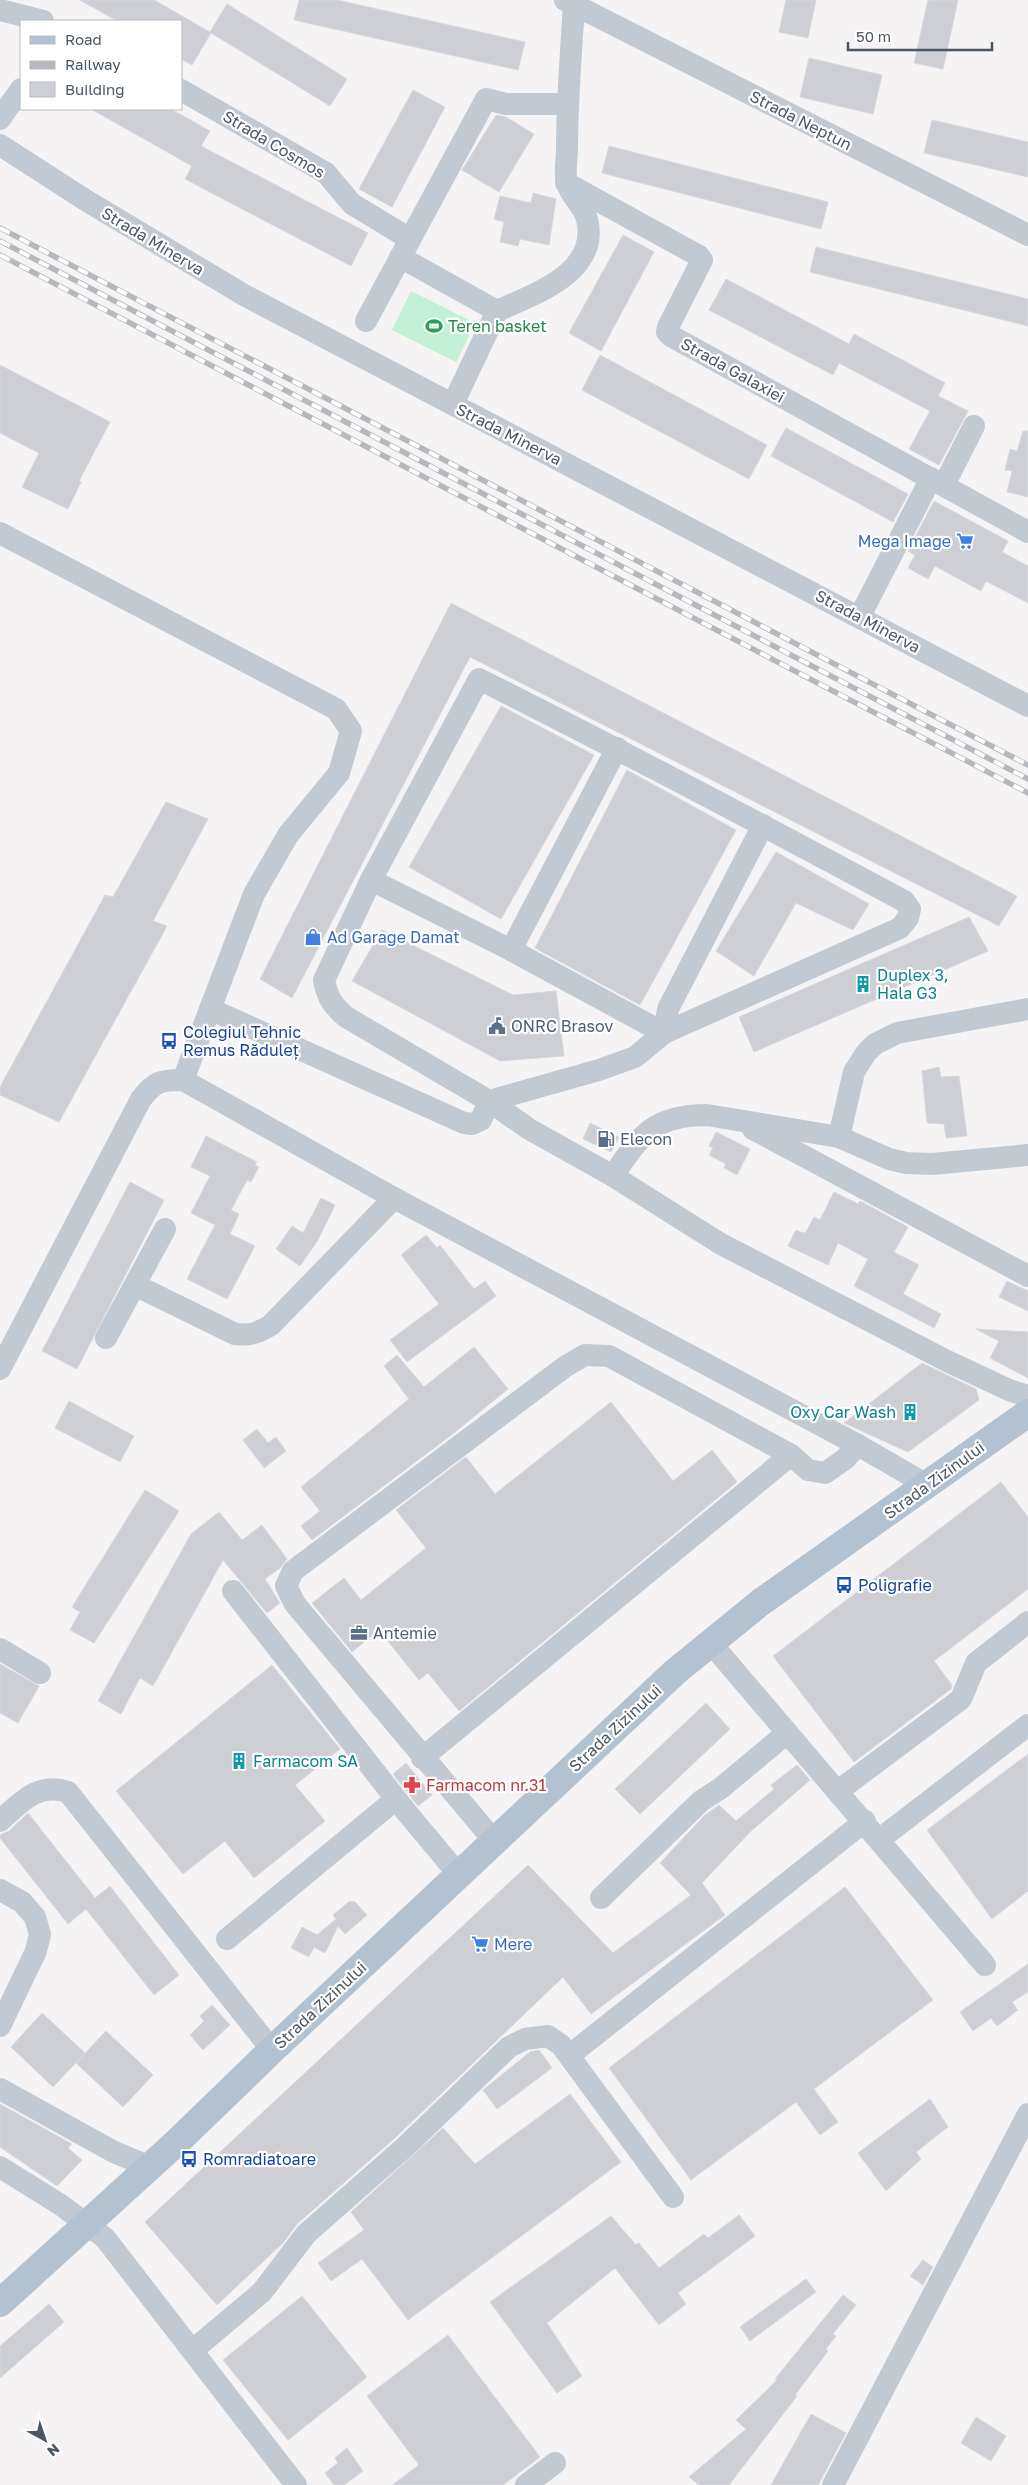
<svg xmlns="http://www.w3.org/2000/svg" width="1028" height="2485" font-family="'Golos Text',sans-serif">
<style>
.green{fill:#c3f1d5}
.building{fill:#cdcfd5;stroke:#d7d9de}
.lines{fill:none;stroke-linecap:round;stroke-linejoin:round}
.minor{stroke:#c1cad2;stroke-width:22}
.major{stroke:#b3c2d1;stroke-width:28}
.rail-casing{stroke:#b5b8bd;stroke-width:5.5}
.rail{stroke:#fff;stroke-width:4;stroke-dasharray:11;stroke-linecap:butt}
.labels{text-anchor:middle;stroke-width:4.5;stroke-linejoin:round;paint-order:stroke}
.street-label{font-size:16px;fill:#4a5661;stroke:#fff}
.leisure-label{font-size:16px;fill:#27864d;stroke:#fff;text-anchor:start}
.shop-label{font-size:16px;fill:#366cbe;stroke:#fff;text-anchor:start}
.culture-label{font-size:16px;fill:#0d838f;stroke:#fff;text-anchor:start}
.service-label{font-size:16px;fill:#4e5e75;stroke:#fff;text-anchor:start}
.transit-label{font-size:16px;fill:#164399;stroke:#fff;text-anchor:start}
.health-label{font-size:16px;fill:#be3a42;stroke:#fff;text-anchor:start}
</style>
<rect width="100%" height="100%" fill="#f5f3f3"/>
<!-- green -->
<path class="green" d="M411 291 475 323 456 362 392 330Z"/>
<!-- building -->
<g class="building">
<path d="M80 0H154L210 32 227 4 347 79 330 106 211 33 192 65 181 59V21H117Z"/>
<path d="M299 0H337L525 42 518 70 294 20Z"/>
<path d="M786 0H816L808 38 779 32Z"/>
<path d="M928 0H958L943 69 914 63Z"/>
<path d="M809 58 882 75 873 114 800 97Z"/>
<path d="M413 90 445 107 392 207 359 189Z"/>
<path d="M91 109H171L210 131 201 146 368 233 351 266 185 179 192 166Z"/>
<path d="M496 115 506 117 534 134 499 192 462 170Z"/>
<path d="M932 120 1028 142V177L924 153Z"/>
<path d="M609 146 828 202 821 229 602 173Z"/>
<path d="M533 193 556 199 549 245 520 239 518 246 500 242 504 222 494 219 500 196 531 203Z"/>
<path d="M623 235 654 252 601 351 569 333Z"/>
<path d="M816 247 1028 299V326L810 272Z"/>
<path d="M726 279 849 344 854 334 945 383 938 396 968 411 939 465 909 449 930 411 839 363 833 375 709 310Z"/>
<path d="M600 355 767 445 749 479 582 390Z"/>
<path d="M0 365 110 422 79 481 81 482 68 509 22 487 39 453 0 433Z"/>
<path d="M786 428 908 494 893 522 771 456Z"/>
<path d="M1023 431H1028V497L1007 492 1012 471 1005 470 1010 449 1017 451Z"/>
<path d="M934 501 1008 541 1002 552 1028 566V603L986 581 981 591 935 566 928 579 908 568 915 555 908 551Z"/>
<path d="M451 603 1017 896 999 926 470 657 292 998 260 979Z"/>
<path d="M501 706 594 755 501 919 409 867Z"/>
<path d="M627 770 736 830 640 1005 535 948Z"/>
<path d="M166 802 208 819 153 921 167 926 59 1122 0 1095V1087L105 895 113 897Z"/>
<path d="M776 852 869 904 853 930 796 903 754 976 716 951Z"/>
<path d="M969 917 988 951 754 1052 739 1017Z"/>
<path d="M382 930 513 995 556 991 564 1056 500 1061 352 981Z"/>
<path d="M939 1067 941 1077 959 1076 967 1136 946 1138 944 1124 927 1123 922 1071Z"/>
<path d="M590 1123 619 1137 611 1152 583 1139Z"/>
<path d="M716 1132 750 1149 737 1175 724 1168 726 1164 709 1155 713 1148 709 1146Z"/>
<path d="M206 1136 257 1162 255 1165 259 1167 251 1182 247 1180 231 1210 239 1214 230 1234 255 1246 227 1299 187 1279 215 1225 191 1213 210 1176 191 1167Z"/>
<path d="M130 1182 164 1200 77 1369 42 1351Z"/>
<path d="M834 1192 858 1204 860 1201 908 1227 894 1252 919 1265 903 1294 941 1314 934 1328 854 1286 868 1259 838 1243 828 1265 788 1246 796 1230 803 1233 806 1232 814 1217 820 1220Z"/>
<path d="M321 1198 335 1205 318 1240 300 1266 276 1249 292 1226 303 1233Z"/>
<path d="M426 1235 437 1248 440 1245 474 1289 485 1281 496 1296 407 1362 390 1340 439 1304 401 1255Z"/>
<path d="M1007 1281 1028 1291V1311L999 1297Z"/>
<path d="M976 1329 1028 1332V1378L990 1358 999 1341Z"/>
<path d="M474 1347 508 1389 450 1436 312 1540 301 1526 320 1511 301 1487 409 1399 384 1366 397 1355 424 1387Z"/>
<path d="M922 1363 976 1389 979 1400 908 1452 844 1423Z"/>
<path d="M69 1401 134 1436 120 1462 55 1428Z"/>
<path d="M611 1402 673 1481 712 1450 737 1482 459 1711 428 1673 419 1680 379 1630 352 1652 312 1603 344 1578 361 1600 426 1548 396 1510 466 1457 495 1494Z"/>
<path d="M257 1429 268 1443 276 1437 286 1451 264 1468 243 1440Z"/>
<path d="M1001 1482 1028 1517V1589L934 1661 952 1685 951 1689 854 1762 773 1656Z"/>
<path d="M145 1490 179 1511 94 1643 70 1630 80 1612 72 1607Z"/>
<path d="M219 1512 242 1540 262 1525 287 1559 280 1568 265 1579 280 1603 267 1613 223 1560 153 1686 140 1678 121 1714 98 1701 191 1534Z"/>
<path d="M0 1664 39 1686 18 1723 0 1713Z"/>
<path d="M272 1665 340 1749 295 1785 325 1821 254 1878 225 1841 183 1874 116 1791Z"/>
<path d="M706 1703 730 1729 640 1814 615 1789Z"/>
<path d="M1028 1754V1891L992 1919 927 1830Z"/>
<path d="M406 1763 432 1795 418 1806 393 1774Z"/>
<path d="M797 1765 810 1780 749 1833 702 1883 725 1915 591 2014 563 1977 396 2137 297 2224 283 2243 217 2305 145 2222 528 1865 613 1953 691 1895 660 1863 704 1816 719 1805 736 1821 774 1789 771 1785Z"/>
<path d="M28 1813 95 1898 110 1886 179 1975 154 1995 86 1909 68 1924 0 1838V1835L9 1831Z"/>
<path d="M845 1887 933 2000 814 2089 838 2122 820 2135 796 2102 691 2180 609 2068Z"/>
<path d="M350 1901 352 1902 354 1901 367 1915 345 1934 338 1926 325 1953 314 1947 309 1957 291 1948 302 1927 317 1935 336 1919 333 1915Z"/>
<path d="M1028 1964V1992L1012 2002 1018 2010 997 2026 991 2018 973 2031 960 2012Z"/>
<path d="M212 2005 230 2025 203 2050 190 2035 204 2021 200 2016Z"/>
<path d="M42 2013 85 2053 53 2087 11 2047Z"/>
<path d="M106 2031 153 2075 123 2107 76 2063Z"/>
<path d="M539 2050 552 2068 497 2109 483 2090 530 2052Z"/>
<path d="M570 2094 621 2162 408 2320 362 2259 331 2281 318 2263 364 2230 351 2212 443 2128 475 2164Z"/>
<path d="M930 2099 948 2127 916 2152 921 2159 886 2191 858 2153Z"/>
<path d="M0 2104 72 2144 68 2148 82 2160 57 2186 0 2147Z"/>
<path d="M739 2215 755 2236 678 2293 686 2304 659 2325 615 2268 547 2323 582 2376 557 2393 490 2302 611 2216 636 2245 639 2243 659 2268 704 2234 708 2238Z"/>
<path d="M923 2260 933 2267 923 2285 910 2276Z"/>
<path d="M806 2279 816 2292 750 2341 740 2327Z"/>
<path d="M843 2295 856 2305 833 2334 836 2336 826 2349 828 2351 795 2395 797 2396 729 2485H699L689 2477 746 2429 736 2420 777 2380 775 2379Z"/>
<path d="M302 2296 367 2377 288 2440 223 2360Z"/>
<path d="M49 2304 64 2322 0 2378V2346Z"/>
<path d="M448 2335 540 2457 503 2485H392L419 2465 367 2396Z"/>
<path d="M811 2414 846 2433 818 2485H771Z"/>
<path d="M976 2417 1006 2436 991 2461 961 2443Z"/>
<path d="M347 2448 363 2471 344 2485H334L325 2473 338 2463 335 2458Z"/>
</g>
<g class="lines">
<!-- minor -->
<g class="minor">
<path d="M565 0 1028 235"/>
<path d="M0 10 43 21"/>
<path d="M181 90 326 173 352 204 410 239"/>
<path d="M0 119 21 89"/>
<path d="M0 145 87 201 244 295 1028 706"/>
<path d="M566 183 699 256 702 260 668 327 667 332 671 336 1028 532"/>
<path d="M400 257 497 311"/>
<path d="M366 321 486 99 506 104H567"/>
<path d="M453 404 497 311C534 294 600 273 587 219 584 206 570 196 567 183 564 174 567 159 567 149 567 101 571 53 574 5"/>
<path d="M944 485 974 426"/>
<path d="M0 533 336 709 351 731 339 773 288 835 254 894 183 1080 394 1198 858 1445 927 1485"/>
<path d="M860 616 931 478"/>
<path d="M371 880 479 679C622 751 763 825 904 901L910 909 908 918 900 928 664 1033 635 1057 599 1070 489 1101"/>
<path d="M511 950 617 748"/>
<path d="M210 1009 464 1123 472 1124 481 1120 489 1101"/>
<path d="M664 1033 511 950 371 880 324 980C327 997 333 1006 346 1017L489 1101 529 1129 613 1176 721 1244 947 1361 1009 1390 1028 1396"/>
<path d="M664 1033 668 1009 763 825"/>
<path d="M753 1129 1028 1276"/>
<path d="M839 1137 854 1072 866 1053 875 1044 897 1033 1028 1009"/>
<path d="M613 1176C640 1135 654 1115 707 1115L839 1137 889 1159 906 1163 932 1164 1028 1155"/>
<path d="M135 1285 235 1334C250 1336 258 1333 271 1325L394 1198"/>
<path d="M106 1338 165 1229"/>
<path d="M0 1369 141 1099C155 1081 161 1080 183 1080"/>
<path d="M233 1591 408 1814 459 1875"/>
<path d="M710 1642 985 1965"/>
<path d="M0 1649 40 1673"/>
<path d="M422 1758 791 1455"/>
<path d="M838 1791 961 1699 976 1663 1028 1622"/>
<path d="M0 1821C21 1802 38 1782 68 1792L272 2050"/>
<path d="M880 1839 1028 1725"/>
<path d="M495 1842 295 1604 286 1586 293 1571 566 1366 585 1355 609 1356 791 1455 808 1470 825 1473 845 1459 858 1445"/>
<path d="M0 1890 22 1902 35 1917 40 1934 36 1951 0 2026"/>
<path d="M601 1898 701 1801 721 1788 787 1733"/>
<path d="M227 1939 396 1799"/>
<path d="M570 2055 865 1821"/>
<path d="M0 2089 114 2152 150 2167"/>
<path d="M0 2167 61 2205 105 2238 296 2485"/>
<path d="M193 2350 262 2292 306 2234 405 2147 509 2047 525 2039 548 2036 561 2045 673 2197"/>
<path d="M526 2485 555 2463"/>
<path d="M833 2485 1028 2114"/>
</g>
<!-- major -->
<path class="major" d="M0 2303 177 2142 272 2050 675 1672 761 1602 1028 1413"/>
<!-- rail casing -->
<g class="rail-casing">
<g id="rail">
<path d="M0 228 1028 765"/>
<path d="M0 241 1028 779"/>
<path d="M0 255 1028 793"/>
</g>
</g>
<!-- rail -->
<use href="#rail" class="rail"/>
</g>
<!-- icons -->
<defs>
<g id="stadium-bare" transform="scale(1.35)"><path d="M0-5a6.5 5 0 1 0 0 10a6.5 5 0 1 0 0-10ZM-3.5-1.8h7v3.6h-7Z" fill="#2e9e5b" stroke="#fff" stroke-width="2.5" paint-order="stroke"/></g>
<g id="supermarket-bare" transform="scale(1.35)"><path d="M-6-5.5h2.5l.6 2H6L4.5 2H-2.5L-4.4-4H-6ZM-1.5 3.2a1.3 1.3 0 1 0 .1 0ZM3 3.2a1.3 1.3 0 1 0 .1 0Z" fill="#3f7fe0" stroke="#fff" stroke-width="2.5" paint-order="stroke"/></g>
<g id="shop-bare" transform="scale(1.35)"><path d="M-5-2.5h2.3a2.7 3.5 0 0 1 5.4 0H5L5.5 6h-11ZM-1.5-2.5h3a1.5 2.3 0 0 0-3 0Z" fill="#3f7fe0" stroke="#fff" stroke-width="2.5" paint-order="stroke"/></g>
<g id="building-bare" transform="scale(1.35)"><path d="M-4-6H4V6H1V3H-1V6H-4ZM-2.5-4.3h1.7v1.8h-1.7ZM.8-4.3h1.7v1.8H.8ZM-2.5-1h1.7V.8h-1.7ZM.8-1h1.7V.8H.8Z" fill="#0f9aa8" stroke="#fff" stroke-width="2.5" paint-order="stroke"/></g>
<g id="civic-bare" transform="scale(1.35)"><path d="M-.6-6.5H3V-4.5H.6V-3L4-1V1h2V6H-6V1h2V-1L-.6-3ZM-1.2 2.5V6h2.4V2.5Z" fill="#5c6f8a" stroke="#fff" stroke-width="2.5" paint-order="stroke"/></g>
<g id="bus-bare" transform="scale(1.35)"><path d="M-5-6H5V4H4V6H2V4H-2V6H-4V4H-5ZM-3.5-4V0h7V-4ZM-3.5 1.2v1.5H-2V1.2ZM2 1.2v1.5H3.5V1.2Z" fill="#1a4fb4" stroke="#fff" stroke-width="2.5" paint-order="stroke"/></g>
<g id="fuel-bare" transform="scale(1.35)"><path d="M-5.5-6h7V0h2V4h1.3V-2.5L3-4.5l.8-.8L6-3V5H2.5V1h-1V6h-7ZM-4.2-4.7v3.2H.2V-4.7Z" fill="#5c6f8a" stroke="#fff" stroke-width="2.5" paint-order="stroke"/></g>
<g id="office-bare" transform="scale(1.35)"><path d="M-6-3h4V-5.5h4V-3h4V5H-6ZM-1-4.5V-3h2v-1.5ZM-6 0V1H6V0Z" fill="#5c6f8a" stroke="#fff" stroke-width="2.5" paint-order="stroke"/></g>
<g id="pharmacy-bare" transform="scale(1.35)"><path d="M-2-6h4v4h4v4h-4v4h-4v-4h-4v-4h4Z" fill="#e0444e" stroke="#fff" stroke-width="2.5" paint-order="stroke"/></g>
</defs>
<g fill-rule="evenodd">
<use href="#stadium-bare" x="434" y="326"/>
<use href="#supermarket-bare" x="965" y="541"/>
<use href="#shop-bare" x="313" y="937"/>
<use href="#building-bare" x="863" y="984"/>
<use href="#civic-bare" x="497" y="1026"/>
<use href="#bus-bare" x="169" y="1041"/>
<use href="#fuel-bare" x="606" y="1139"/>
<use href="#building-bare" x="910" y="1412"/>
<use href="#bus-bare" x="844" y="1585"/>
<use href="#office-bare" x="359" y="1633"/>
<use href="#building-bare" x="239" y="1761"/>
<use href="#pharmacy-bare" x="412" y="1785"/>
<use href="#supermarket-bare" x="480" y="1944"/>
<use href="#bus-bare" x="189" y="2159"/>
</g>
<g class="labels">
<!-- street labels -->
<g class="street-label">
<text transform="translate(801 120) rotate(27)" y="6">Strada Neptun</text>
<text transform="translate(274 144) rotate(31)" y="6">Strada Cosmos</text>
<text transform="translate(153 241) rotate(31)" y="6">Strada Minerva</text>
<text transform="translate(733 370) rotate(29)" y="6">Strada Galaxiei</text>
<text transform="translate(509 434) rotate(27)" y="6">Strada Minerva</text>
<text transform="translate(868 621) rotate(28)" y="6">Strada Minerva</text>
<text transform="translate(934 1480) rotate(-36)" y="6">Strada Zizinului</text>
<text transform="translate(615 1728) rotate(-43)" y="6">Strada Zizinului</text>
<text transform="translate(320 2005) rotate(-43)" y="6">Strada Zizinului</text>
</g>
<!-- leisure labels -->
<g class="leisure-label">
<text x="448" y="332">Teren basket</text>
</g>
<!-- shop labels -->
<g class="shop-label">
<text x="951" y="547" text-anchor="end">Mega Image</text>
<text x="327" y="943">Ad Garage Damat</text>
<text x="494" y="1950">Mere</text>
</g>
<!-- culture labels -->
<g class="culture-label">
<text x="877" y="981">Duplex 3,<tspan x="877" dy="18">Hala G3</tspan></text>
<text x="896" y="1418" text-anchor="end">Oxy Car Wash</text>
<text x="253" y="1767">Farmacom SA</text>
</g>
<!-- service labels -->
<g class="service-label">
<text x="511" y="1032">ONRC Brasov</text>
<text x="620" y="1145">Elecon</text>
<text x="373" y="1639">Antemie</text>
</g>
<!-- transit labels -->
<g class="transit-label">
<text x="183" y="1038">Colegiul Tehnic<tspan x="183" dy="18">Remus Răduleț</tspan></text>
<text x="858" y="1591">Poligrafie</text>
<text x="203" y="2165">Romradiatoare</text>
</g>
<!-- health labels -->
<g class="health-label">
<text x="426" y="1791">Farmacom nr.31</text>
</g>
</g>
<!-- legend -->
<rect x="20" y="20" width="162" height="90" fill="#ffffff" stroke="#b7bbc0"/>
<rect x="30" y="36" width="25" height="8" fill="#b3c2d1" stroke="#b7bbc0"/>
<text x="65" y="45" font-size="15" fill="#4a5661">Road</text>
<rect x="30" y="61" width="25" height="8" fill="#b5b8bd" stroke="#b7bbc0"/>
<text x="65" y="70" font-size="15" fill="#4a5661">Railway</text>
<rect x="30" y="82" width="25" height="15" fill="#cdcfd5" stroke="#b7bbc0"/>
<text x="65" y="95" font-size="15" fill="#4a5661">Building</text>
<!-- north arrow -->
<g transform="translate(45 2440) rotate(140)" stroke="#ffffff" stroke-width="4" paint-order="stroke">
<path d="M0-4L9 19L0 12L-9 19Z" fill="#4a5661"/>
<text y="-8" font-size="14" font-weight="bold" text-anchor="middle" fill="#4a5661">N</text>
</g>
<!-- scale -->
<path d="M848 42v8h144v-8" fill="none" stroke="#4a5661" stroke-width="2.5"/>
<text x="856" y="42" font-size="15" fill="#4a5661" stroke="#ffffff" stroke-width="4" paint-order="stroke">50 m</text>
</svg>
